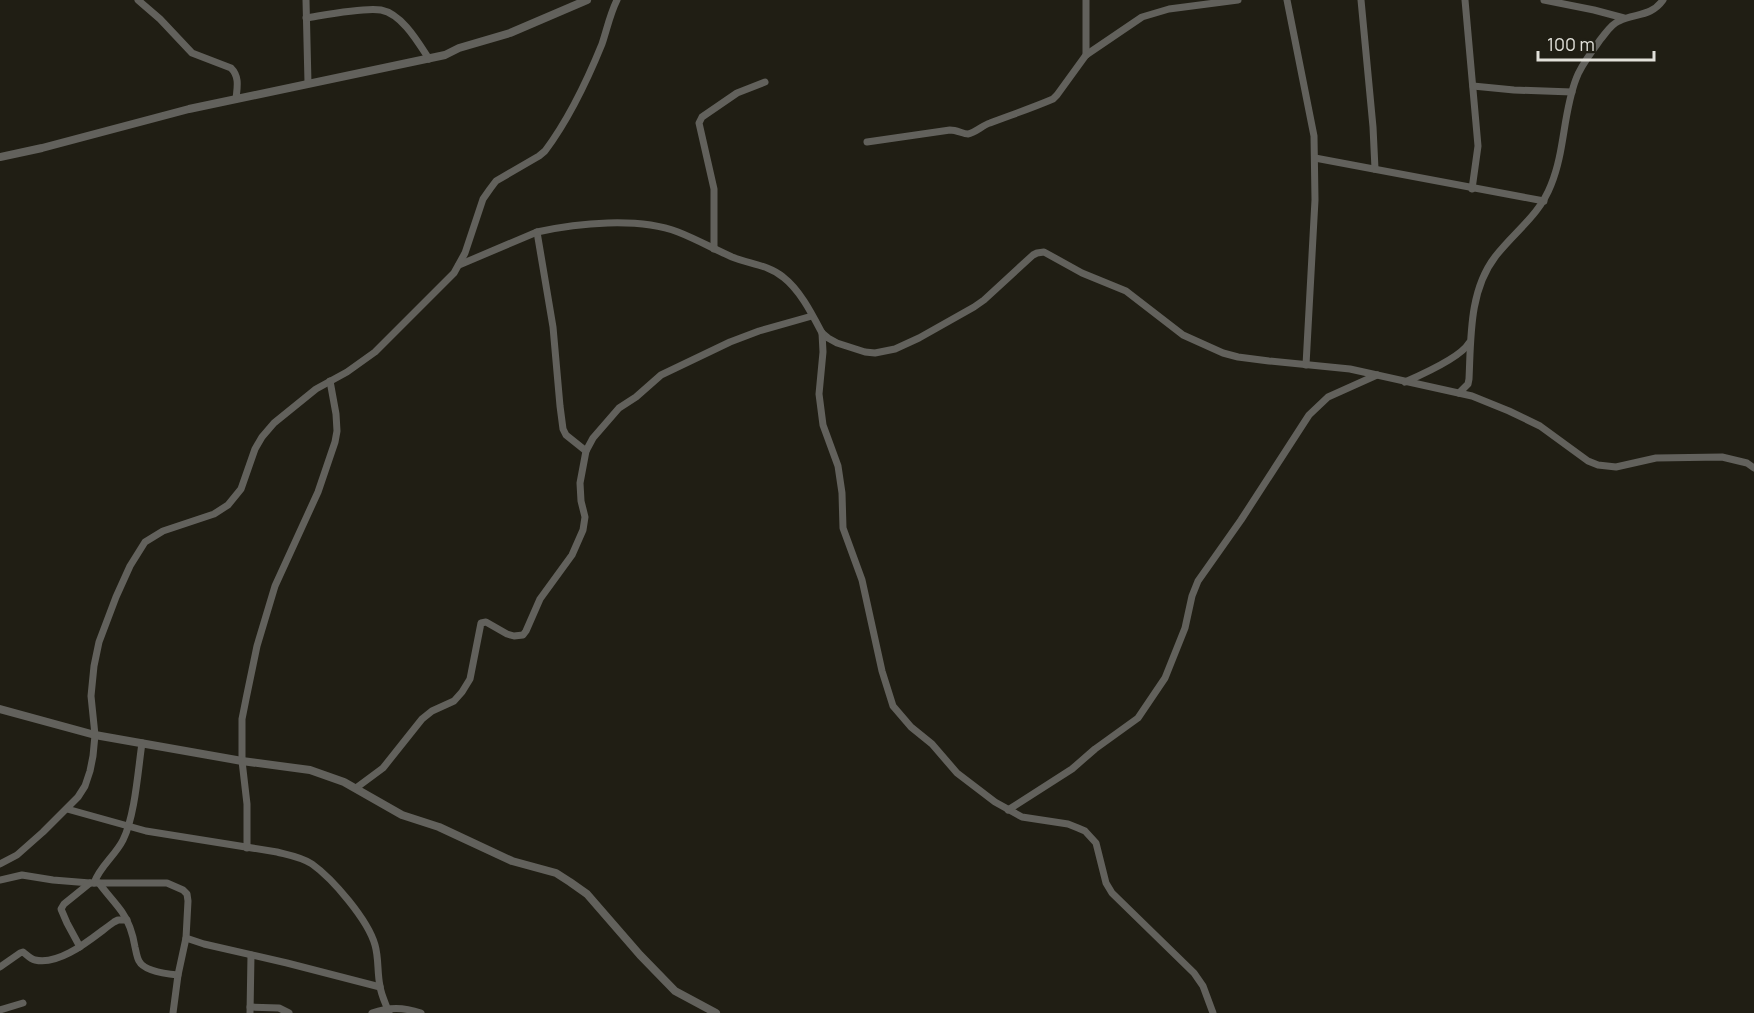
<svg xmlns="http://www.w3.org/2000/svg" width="1754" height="1013" font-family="Manrope,sans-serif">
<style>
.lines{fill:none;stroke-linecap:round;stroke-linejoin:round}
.minor{stroke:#62615c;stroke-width:7}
.tertiary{stroke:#62615c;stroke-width:8}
</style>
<rect width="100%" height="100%" fill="#201e14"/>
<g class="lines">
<!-- minor -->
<g class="minor">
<path d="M138 0 160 19 192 53 231 68C240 77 237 88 236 99"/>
<path d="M306 0 308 83"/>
<path d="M1086 0V55"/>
<path d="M1287 0 1314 136 1315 200 1306 365"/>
<path d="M1361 0 1373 127 1375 169"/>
<path d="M1465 0 1478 146 1472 189"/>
<path d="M1544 0 1594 10 1624 18"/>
<path d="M306 18C325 15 364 7 381 10 402 14 418 42 429 59"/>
<path d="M1473 86 1514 90 1572 92"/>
<path d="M867 142 950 130C957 130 963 134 968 134 975 133 983 125 990 123 1011 115 1032 108 1053 99L1057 95 1086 55 1142 17 1169 9 1238 0"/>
<path d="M1315 158 1544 201"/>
<path d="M537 232 553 327 560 406 563 429 566 435 586 451"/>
<path d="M714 249V189L699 123 702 117 737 93 765 82"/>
<path d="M459 265 537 232C578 223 638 217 678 232 696 239 714 249 732 257 749 264 769 265 783 277 800 290 812 314 822 333L828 338 837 343 865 352 875 353 895 349 919 338 974 307 984 300 1033 255 1037 253 1044 252 1082 273 1126 291 1183 335 1223 353 1238 357 1269 361 1350 369 1472 396 1509 411 1540 426 1588 461 1598 465 1616 467 1656 458 1722 457 1747 463 1754 468"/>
<path d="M822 333 823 352 819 394 823 425 838 466 842 493 843 528 862 580 882 671 893 706 911 727 932 744 957 773 995 802 1022 817 1068 824 1078 828 1085 831 1096 843 1106 883 1112 893 1194 973 1203 986 1213 1013"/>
<path d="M1405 382C1421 375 1461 357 1469 343"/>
<path d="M1459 393 1468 384 1469 379C1471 338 1469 291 1495 257 1515 231 1539 216 1551 185 1565 151 1563 113 1576 79 1581 65 1592 52 1600 40 1606 33 1611 24 1619 21 1635 13 1651 17 1663 0"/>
<path d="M356 788 383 768 422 719 432 711 454 701 462 692 470 679 481 623 486 622 507 634 514 636 523 635 526 631 540 599 572 555 583 530 585 517 581 501 580 483 586 451 593 438 619 408 636 397 661 375 730 342 759 331 812 316"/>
<path d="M67 809 146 831 277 852C289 855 302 857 312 864 333 879 368 920 375 945 379 959 377 972 380 986 381 995 386 1004 389 1013"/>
<path d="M1008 810 1072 769 1095 749 1138 718 1165 678 1185 628 1192 596 1198 581 1241 520 1309 415 1328 397 1377 375"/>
<path d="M247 848V804L242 761V719L246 699 257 646 275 586 318 492 335 442 337 431 336 414 330 381"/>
<path d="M0 864 17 855 43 832 78 797 85 786 90 771 93 756 95 735 91 696 94 666 99 642 116 597 130 566 145 542 163 531 214 514 228 505 241 489 255 449 262 437 274 423 316 389 347 372 375 352 454 273 465 253 483 199 490 189 496 181 539 156 545 151C569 119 587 81 602 44 607 29 610 14 617 0"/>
<path d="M0 880 22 875 53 880 90 883H167L183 890 187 894 188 901 186 938 178 975 173 1013"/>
<path d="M94 883C100 866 115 856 123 840 135 816 138 770 142 743"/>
<path d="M99 883C106 893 115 902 122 912 129 922 133 935 135 947 136 951 137 958 139 961 144 971 167 974 178 975"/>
<path d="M186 938 204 944 287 963 380 987"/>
<path d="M80 947 67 923 61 909 64 904 90 883"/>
<path d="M0 967 20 953 23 952C27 955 30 959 35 960 62 966 94 936 114 922L118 920H127"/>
<path d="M250 1007 279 1008 289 1013"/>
<path d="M0 1010 23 1003"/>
<path d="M250 1013 251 955"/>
<path d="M372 1013C389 1007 403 1007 421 1013"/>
</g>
<!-- tertiary -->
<g class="tertiary">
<path d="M0 157 42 148 189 109 445 55 459 48 510 33 587 0"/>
<path d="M0 709 95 735 242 761 310 770 344 782 402 815 439 827 512 861 556 873 570 882 587 894 640 955 675 991 716 1013"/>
</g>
</g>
<!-- scale -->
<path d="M1538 51v9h116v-9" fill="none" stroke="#e1e0d9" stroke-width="3"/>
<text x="1547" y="51" font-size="18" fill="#e1e0d9" stroke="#201e14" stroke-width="4.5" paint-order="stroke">100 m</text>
</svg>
